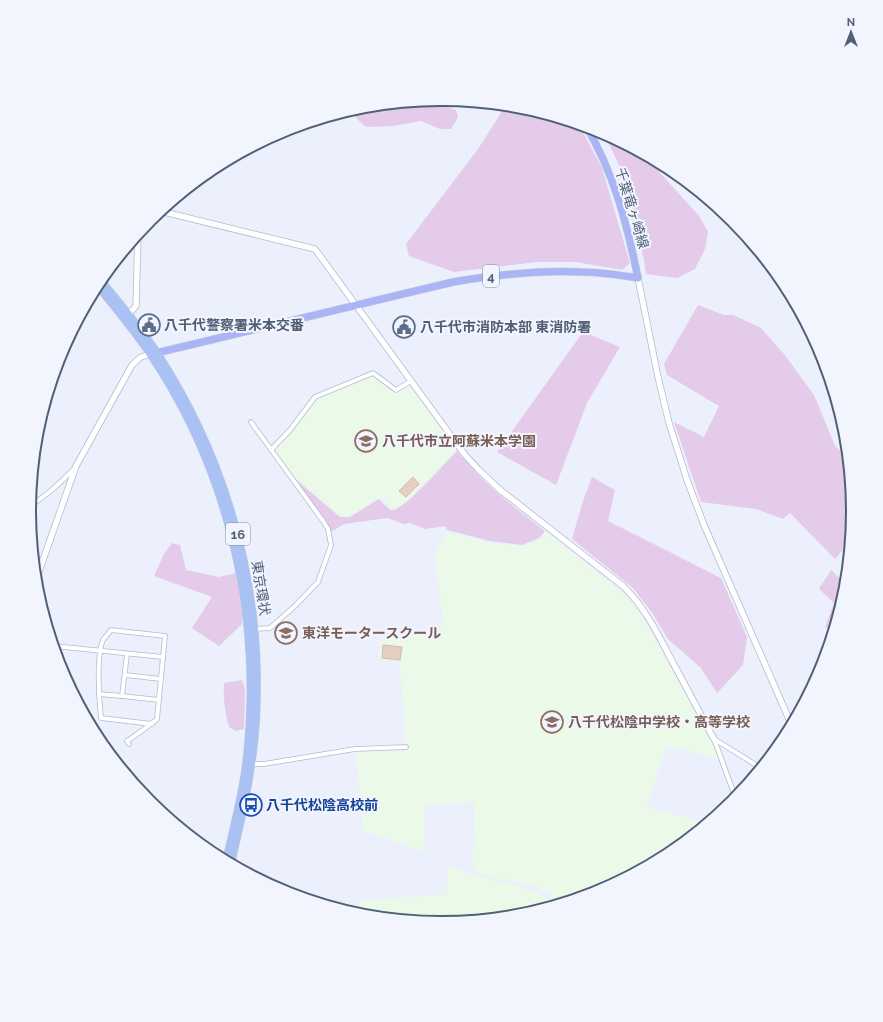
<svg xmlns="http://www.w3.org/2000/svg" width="883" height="1022" font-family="Raleway,'Noto Sans JP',sans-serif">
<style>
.education{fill:#ebf9e9}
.green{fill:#e4cbe9}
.water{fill:#e5cfc1;stroke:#d6baa8}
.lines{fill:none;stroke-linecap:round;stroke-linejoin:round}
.minor-casing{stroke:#b2bbce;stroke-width:5.5}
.tertiary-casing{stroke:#b2bbce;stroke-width:7}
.primary-casing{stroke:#cacfd6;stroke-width:8}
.trunk-casing{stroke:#cacfd6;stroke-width:8}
.minor{stroke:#fff;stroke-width:4}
.tertiary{stroke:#fff;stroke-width:5.5}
.primary{stroke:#aab5f5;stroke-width:7}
.trunk{stroke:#a9c1f3;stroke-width:7}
.labels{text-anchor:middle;stroke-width:4;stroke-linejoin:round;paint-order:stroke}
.shield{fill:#f3f5fe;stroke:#818d9f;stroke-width:1}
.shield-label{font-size:13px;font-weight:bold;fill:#506076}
.street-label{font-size:14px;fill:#506076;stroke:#f3f5fe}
.service-label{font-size:14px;font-weight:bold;fill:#4e5e75;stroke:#f3f5fe;text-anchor:start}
.education-label{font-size:14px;font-weight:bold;fill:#785e54;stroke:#f3f5fe;text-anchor:start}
.transit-label{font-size:14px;font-weight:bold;fill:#164399;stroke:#f3f5fe;text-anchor:start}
.rim{fill:none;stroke:#506076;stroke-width:2}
</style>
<rect width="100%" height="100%" fill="#eceffc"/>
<!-- education -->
<g class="education">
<path d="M373 375 399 390 410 387 457 450 405 503 393 510 391 509 380 497 350 516H340L291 474 274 452V449L291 432 317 398Z"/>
<path d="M447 531 491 543 522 546 539 539 545 532 618 589 629 600 645 621 712 744 718 759 667 745 646 807 692 819 694 818 702 824V828L670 854 599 892 561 904 549 894 539 888 526 884 487 876 473 870 474 802 425 805 424 840 422 852 391 840 363 831 356 752 405 750 403 700 399 661 379 659 381 636 385 638H392L430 633 441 627 443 618 434 554Z"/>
<path d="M447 865 483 878 533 890 550 900 556 905 522 916 441 923 359 915V901L447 894Z"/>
</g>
<!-- green -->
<g class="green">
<path d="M431 100 443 106 456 110 458 117 451 129H440L421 121 393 126 366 127 356 118 355 108 361 106Z"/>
<path d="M506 105 522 106 578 123 602 168 630 263 622 270 576 262H536L454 272 409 256 406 244 478 149Z"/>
<path d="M603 132 645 154 652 164 699 216 708 232 705 249 695 269 677 278 646 274 644 260 630 199 620 167Z"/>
<path d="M698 305 724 315H733L761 328 784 354 814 395 835 446 849 458 854 511 851 541 835 559 790 513 783 519 756 509 701 502 674 422 704 437 719 406 667 375 664 364Z"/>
<path d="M583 332 620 347 587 403 556 485 497 452Z"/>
<path d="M457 451C482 483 513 506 545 531L539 538 522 545 490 541 447 530 446 526 425 529 410 523 404 524 387 518 344 524 331 532 324 520 295 479 340 517H350L379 499C382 502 389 511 393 510 406 508 446 462 457 451Z"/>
<path d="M592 477 615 490 608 521 721 578 747 637 743 665 717 693 701 668 668 639 653 614 633 588 572 539 583 501Z"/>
<path d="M172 543 180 545 186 570 219 577 236 573 242 613V624L219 646 192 628 212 597 154 576 164 554Z"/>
<path d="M831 570 847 585 846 592 834 631 825 627 834 603 819 589Z"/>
<path d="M242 680 245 689 244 729 236 731 229 727C225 713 223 698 224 683Z"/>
</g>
<!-- water -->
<g class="water">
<path d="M413 477 419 484 406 497 399 491Z"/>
<path d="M383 645 402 647 400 660 382 658Z"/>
</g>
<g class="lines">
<!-- minor casing -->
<g class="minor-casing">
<g id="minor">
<path d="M251 422 323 521 328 529 331 545 329 551 318 582 295 606 270 628 255 629"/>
<path d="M271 450 290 430 315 397 373 373 396 390 411 381"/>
<path d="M29 506C47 496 61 482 75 468"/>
<path d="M54 646 163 657"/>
<path d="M125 675 161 679"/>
<path d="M99 694 122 696 127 654"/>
<path d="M122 696 159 700"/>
<path d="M714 739 736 799"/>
<path d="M714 739 761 768"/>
<path d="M129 744 127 741C137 734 148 727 157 719L165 636 111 630C109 633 105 637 103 640 96 656 99 699 101 718L152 724"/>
<path d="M250 764H264L355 749 406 747"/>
</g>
</g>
<!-- tertiary casing -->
<g class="tertiary-casing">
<g id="tertiary">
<path d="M160 211 315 249 465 455 478 469 499 489 623 586C645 607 659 636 673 663 687 688 700 714 714 739"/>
<path d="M638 278 658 377 669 423 687 480 704 525 792 726"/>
<path d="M129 314 136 306 138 234"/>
<path d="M36 580 76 466 132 365 141 357 150 354"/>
</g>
</g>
<!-- primary casing -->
<g class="primary-casing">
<path id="primary" d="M152 354 453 282C495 275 537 270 580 272 599 272 619 275 638 278 627 224 614 173 586 126"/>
</g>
<!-- trunk casing -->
<g class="trunk-casing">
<g id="trunk">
<path d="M100 279C120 304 141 328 158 354 220 450 255 561 257 675 257 695 257 715 255 734 251 779 241 821 231 864"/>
<path d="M97 285C115 308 134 330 150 354 231 474 263 621 246 764 242 797 233 829 226 861"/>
</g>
</g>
<!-- minor -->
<use href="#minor" class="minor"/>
<!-- tertiary -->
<use href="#tertiary" class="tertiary"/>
<!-- primary -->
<use href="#primary" class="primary"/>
<!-- trunk -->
<use href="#trunk" class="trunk"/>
</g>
<!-- icons -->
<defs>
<g id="civic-ring" transform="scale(1.15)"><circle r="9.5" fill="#f3f5fe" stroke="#5c6f8a" stroke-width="1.5"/><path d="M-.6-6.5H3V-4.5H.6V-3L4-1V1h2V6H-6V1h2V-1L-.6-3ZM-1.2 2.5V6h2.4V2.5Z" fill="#5c6f8a"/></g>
<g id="school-ring" transform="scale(1.15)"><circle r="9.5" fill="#f3f5fe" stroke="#8d6e63" stroke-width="1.5"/><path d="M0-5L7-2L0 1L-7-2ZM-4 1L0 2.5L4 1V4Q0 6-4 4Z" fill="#8d6e63"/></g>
<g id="bus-ring" transform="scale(1.15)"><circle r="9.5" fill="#f3f5fe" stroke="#1a4fb4" stroke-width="1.5"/><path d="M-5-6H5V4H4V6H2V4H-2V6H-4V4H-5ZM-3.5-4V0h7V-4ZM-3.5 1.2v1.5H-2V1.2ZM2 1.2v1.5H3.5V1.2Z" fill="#1a4fb4"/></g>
</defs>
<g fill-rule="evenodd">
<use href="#civic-ring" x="149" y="325"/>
<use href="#civic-ring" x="404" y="327"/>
<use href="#school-ring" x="366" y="441"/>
<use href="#school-ring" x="286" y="633"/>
<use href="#school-ring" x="552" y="722"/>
<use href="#bus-ring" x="251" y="805"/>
</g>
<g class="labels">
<!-- shield labels -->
<g class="shield">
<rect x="483" y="265" width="16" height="22" rx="3"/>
<rect x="226" y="523" width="24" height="22" rx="3"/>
</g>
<g class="shield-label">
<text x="491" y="281">4</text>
<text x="238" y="539">16</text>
</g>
<!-- street labels -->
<g class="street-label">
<text transform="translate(632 208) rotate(73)" y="5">千葉竜ヶ崎線</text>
<text transform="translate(261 588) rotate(81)" y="5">東京環状</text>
</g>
<!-- service labels -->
<g class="service-label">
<text x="164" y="330">八千代警察署米本交番</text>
<text x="420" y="332">八千代市消防本部 東消防署</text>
</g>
<!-- education labels -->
<g class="education-label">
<text x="382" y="446">八千代市立阿蘇米本学園</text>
<text x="302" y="638">東洋モータースクール</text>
<text x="568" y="727">八千代松陰中学校・高等学校</text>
</g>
<!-- transit labels -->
<g class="transit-label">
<text x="266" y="810">八千代松陰高校前</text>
</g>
</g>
<!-- crop -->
<path d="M0 0H883V1022H0ZM36 511a405 405 0 1 1 810 0a405 405 0 1 1-810 0Z" fill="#f3f5fe" fill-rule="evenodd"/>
<path class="rim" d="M36 511a405 405 0 1 1 810 0a405 405 0 1 1-810 0Z"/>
<!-- north arrow -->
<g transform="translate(851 32)" stroke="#f3f5fe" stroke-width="3" paint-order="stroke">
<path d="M0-3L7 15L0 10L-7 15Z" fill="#506076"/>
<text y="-6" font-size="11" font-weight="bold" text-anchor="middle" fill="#506076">N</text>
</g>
</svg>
